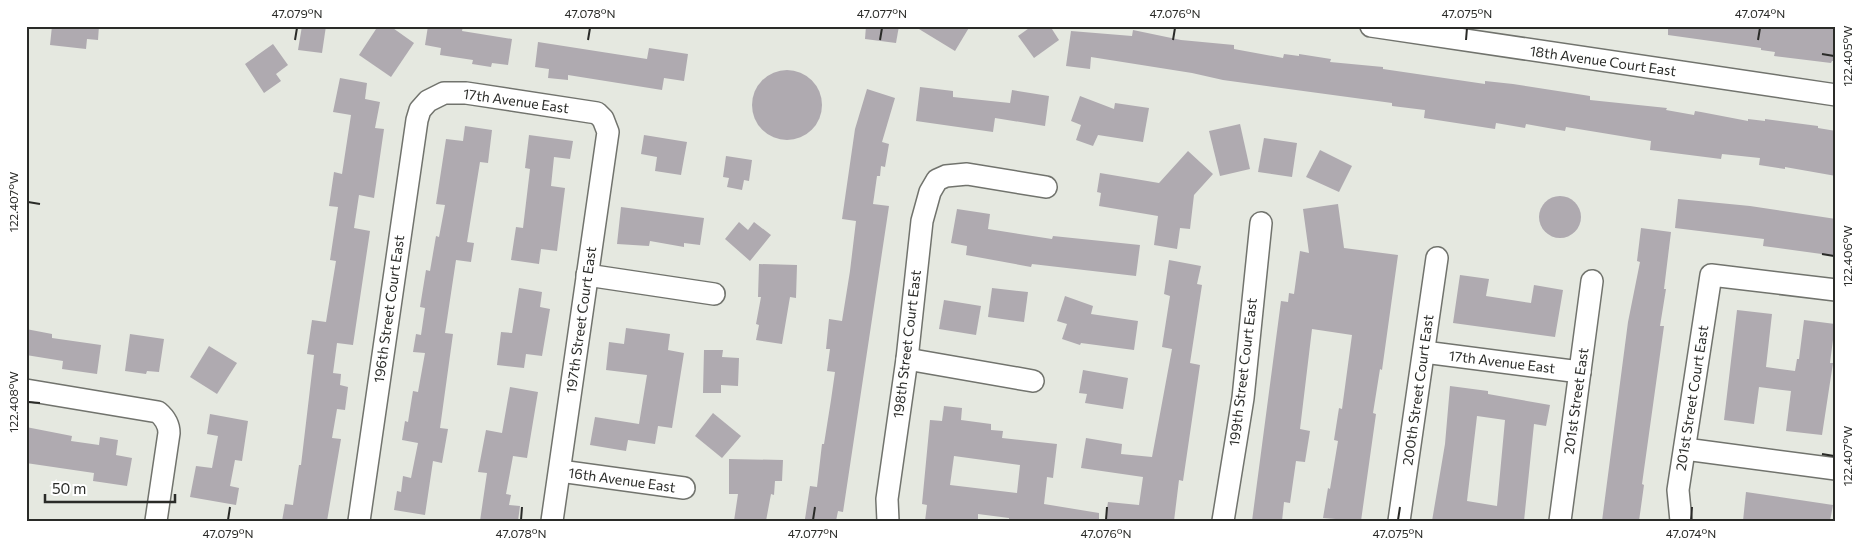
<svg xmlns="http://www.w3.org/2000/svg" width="1862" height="547" font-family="Commissioner,sans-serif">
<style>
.building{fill:#afaab0;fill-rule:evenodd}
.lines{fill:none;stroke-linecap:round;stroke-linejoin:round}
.minor-casing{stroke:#71736d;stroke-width:24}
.minor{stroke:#fff;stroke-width:21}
.ticks{fill:none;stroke:#2a2b28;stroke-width:2}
.labels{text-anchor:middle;stroke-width:4.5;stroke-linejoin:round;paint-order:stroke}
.street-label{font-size:14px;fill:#2a2b28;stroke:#fff}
.neatline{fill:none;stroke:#2a2b28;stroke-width:2}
.ticks-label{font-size:12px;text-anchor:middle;fill:#2a2b28}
</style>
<rect width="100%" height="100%" fill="#e5e8e0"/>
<!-- building -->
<g class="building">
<path d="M52 26H99L98 40 87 39 86 49 50 45Z"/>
<path d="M302 26H326L322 53 298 50Z"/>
<path d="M378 26H390L414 43 391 77 359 55Z"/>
<path d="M428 26H463L462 31 512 39 508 65 492 63 491 67 472 64 473 60 440 55 441 48 425 45Z"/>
<path d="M866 26H899L896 43 865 39Z"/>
<path d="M914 26H970L955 51Z"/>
<path d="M1032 26H1050L1059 40 1034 58 1018 36Z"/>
<path d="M1668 26H1836V61H1832L1831 63 1774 56 1775 52 1761 50V48L1668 35Z"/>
<path d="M1133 30 1181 40 1234 45V49L1283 58 1284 54 1299 56V54L1331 59 1330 62 1383 67V69L1485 84V81L1513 84 1590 96V100L1667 108 1666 110 1694 115 1695 111 1701 112 1748 121V119L1765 121V119L1818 126V128L1836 131V176L1785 167V169L1759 165 1760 158 1722 154 1721 159 1650 150 1651 141 1566 127 1565 131 1526 124 1525 128 1496 123 1495 129 1424 118 1425 110 1392 106V103L1223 80 1192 73 1091 57 1090 69 1066 66 1071 31 1132 36Z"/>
<path d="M538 42 647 59 649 48 688 54 684 81 664 78 662 90 568 75V80L548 78 549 69 535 67Z"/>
<path d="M273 44 288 65 276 74 281 81 264 93 245 64Z"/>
<circle cx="787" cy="105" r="35"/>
<path d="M340 78 367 83 365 99 380 102 375 128 384 129 374 198 359 195 354 228 370 231 353 345 337 343 333 373 341 374 340 385 348 387 345 410 337 409 332 438 341 439 327 521H282L285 504 293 505 299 465H301L314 355 307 354 312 320 326 322 336 261 330 260 338 207 329 206 334 172 342 174 351 115 333 112Z"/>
<path d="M920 87 953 91V97L1010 103 1012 90 1049 96 1045 126 995 118 993 132 916 121Z"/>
<path d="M867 89 895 98 882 142 889 144 885 167 881 166 880 176H877L873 204 889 206 843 512 838 511 836 521H818L805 519 810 486 817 487 822 444H824L831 400 835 372 827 371 830 349H826L829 319 842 321 850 271 856 221 842 219 855 129Z"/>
<path d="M1080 96 1114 109 1115 103 1149 108 1143 142 1098 135 1093 146 1076 140 1081 125 1071 121Z"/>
<path d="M1240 124 1250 169 1220 176 1209 131Z"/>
<path d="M465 126 492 130 488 163 480 162 467 242 474 243 471 262 456 260 445 333 453 334 440 428 448 429 442 463 433 461 425 515 394 510 397 491 401 492 403 476 411 478 418 443 402 440 405 421 408 422 413 391 418 392 425 353 413 352 416 334 421 335 425 308 420 307 426 270 430 271 436 236 439 237 445 205 436 204 446 139 463 141Z"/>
<path d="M529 135 573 141 570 159 554 157 551 186 565 188 557 251 541 249 539 264 511 260 516 227 523 228 530 169 525 168Z"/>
<path d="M644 135 687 142 681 175 655 171 657 157 641 154Z"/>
<path d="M1264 138 1297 143 1292 177 1258 172Z"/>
<path d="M1320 150 1352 166 1339 192 1306 177Z"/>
<path d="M1188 151 1213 174 1194 195 1190 229 1180 228 1177 249 1154 245 1158 216 1099 206 1101 193 1097 192 1100 173 1159 183Z"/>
<path d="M726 156 752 160 749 181 744 180 742 190 727 187 729 178 723 177Z"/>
<circle cx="1560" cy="217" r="21"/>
<path d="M1678 199 1750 206 1836 219V256L1763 246 1764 239 1675 228Z"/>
<path d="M1338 204 1344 248 1398 255 1382 370 1380 369 1373 413 1376 414 1361 521 1323 518 1328 488 1330 489 1338 441 1334 440 1339 408 1342 409 1352 335 1312 329 1300 429 1310 431 1305 462 1296 461 1290 503 1284 502 1282 521H1252L1281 301 1288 302 1289 293 1294 294 1300 251 1309 253 1303 209Z"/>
<path d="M621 207 704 218 700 245 684 243V247L650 241 649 246 617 244Z"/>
<path d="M957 209 990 214 988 229 1052 239 1053 236 1140 245 1136 276 1032 264 1031 267 966 255 967 246 951 243Z"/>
<path d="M739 222 748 230 754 222 771 235 750 261 725 239Z"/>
<path d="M1641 228 1671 232 1664 289H1666L1660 326H1664L1642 484 1644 485 1639 521H1602L1628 322 1640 262 1637 261Z"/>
<path d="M1169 260 1201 266 1197 284 1202 285 1190 363 1200 365 1183 481 1179 480 1174 521H1105L1108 502 1139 505 1143 477 1081 468 1086 438 1122 444 1121 454 1152 457 1172 349 1162 347 1170 296 1164 294Z"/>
<path d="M759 264 797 265 796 298 790 297 782 344 756 340 759 325 756 324 761 297H758Z"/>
<path d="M1460 275 1489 279 1486 296 1531 303 1534 285 1563 290 1555 337 1453 323Z"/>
<path d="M519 288 542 292 540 307 550 309 542 356 526 354 524 368 497 365 501 332 512 333Z"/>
<path d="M992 288 1028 292 1024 322 988 317Z"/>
<path d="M1065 296 1093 306 1091 314 1138 321 1134 350 1081 343 1080 345 1062 339 1067 324 1057 321Z"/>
<path d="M944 300 981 306 976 335 939 329Z"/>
<path d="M1737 310 1772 314 1766 367 1795 371 1797 359H1799L1804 320 1835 324 1830 363H1833L1822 435 1786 431 1791 391 1759 387 1754 424 1724 420Z"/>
<path d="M626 328 670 334 668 350 684 353 672 428 658 426 655 444 628 440 626 451 590 445 595 417 639 424 647 375 606 370 609 342 624 344Z"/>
<path d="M26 329 52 334V338L101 345 97 374 62 369 63 361 26 355Z"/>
<path d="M130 334 164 339 159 372 147 371 146 374 125 371Z"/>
<path d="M209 346 237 363 217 394 190 377Z"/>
<path d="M704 350H723L722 357 739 358 738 386 721 385V393H703Z"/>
<path d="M1083 370 1128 378 1123 409 1085 403 1087 394 1079 393Z"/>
<path d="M1450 386 1488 391V394L1550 405 1546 426 1534 424 1524 521H1432L1445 444ZM1477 416 1505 420 1497 506 1467 501Z"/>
<path d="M510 387 538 392 527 458 513 456 506 494 511 495 509 505 520 506 518 521H480L487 473 478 472 486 430 502 433Z"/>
<path d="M944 406 962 408 961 420 991 424V430L1003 431 1002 438 1057 444 1053 478 1047 477 1044 504 1099 513V521H1009V518L978 514V521H925L927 505 922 504 930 420 942 421ZM954 456 1020 465 1017 493 950 485Z"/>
<path d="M713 413 741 436 722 458 695 436Z"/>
<path d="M210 414 248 421 242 461 235 460 230 486 239 488 236 505 190 497 196 466 212 468 218 436 207 434Z"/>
<path d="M26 427 72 436 71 441 99 445 100 437 118 440 116 455 132 458 127 486 93 481 94 473 26 463Z"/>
<path d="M729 459 783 460 782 481H775L774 495 771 494 766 521H734L738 494H729Z"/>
<path d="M1746 492 1833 505 1830 521H1743Z"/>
</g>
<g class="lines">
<!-- minor casing -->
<g class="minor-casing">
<g id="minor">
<path d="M1371 26 1836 95"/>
<path d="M587 275 714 294"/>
<path d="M1424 352 1580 372"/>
<path d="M907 359 1033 381"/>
<path d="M26 390 158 412C165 418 169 424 169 433L156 521"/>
<path d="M1685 449 1836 469"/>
<path d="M560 471 684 488"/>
<path d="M359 521 417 120 420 110 428 101 444 93H466L597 113 603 119 608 132 552 521"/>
<path d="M888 521 887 499 907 359 922 221 930 192 937 180 946 176 967 174 1046 187"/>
<path d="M1223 521 1243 398 1261 223"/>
<path d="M1399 521 1437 258"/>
<path d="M1560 521 1592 281"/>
<path d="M1681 521 1678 490 1711 275 1836 290"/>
</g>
</g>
<!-- minor -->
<use href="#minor" class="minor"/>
</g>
<!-- ticks -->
<path class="ticks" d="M295 40 297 28M588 40 590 28M880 40 882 28M1173 40 1175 28M1466 40 1467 28M1758 40 1760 28M1822 54 1834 56M28 202 40 204M1822 254 1834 256M28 402 40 403M1822 454 1834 456M228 520 230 507M521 520 522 507M813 520 815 507M1106 520 1107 507M1398 520 1400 507M1691 520 1692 507"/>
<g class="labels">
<!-- street labels -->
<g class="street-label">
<text transform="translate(1603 61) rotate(8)" y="5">18th Avenue Court East</text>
<text transform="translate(516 101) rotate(8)" y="5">17th Avenue East</text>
<text transform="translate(389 309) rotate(-82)" y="5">196th Street Court East</text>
<text transform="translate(581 320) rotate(-82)" y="5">197th Street Court East</text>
<text transform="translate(907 344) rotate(-83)" y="5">198th Street Court East</text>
<text transform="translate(1502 362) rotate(7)" y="5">17th Avenue East</text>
<text transform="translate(1243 372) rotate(-83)" y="5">199th Street Court East</text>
<text transform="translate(1418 390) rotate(-82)" y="5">200th Street Court East</text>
<text transform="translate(1692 398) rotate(-81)" y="5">201st Street Court East</text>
<text transform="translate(1576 401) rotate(-82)" y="5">201st Street East</text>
<text transform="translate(622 480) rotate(8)" y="5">16th Avenue East</text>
</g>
</g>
<!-- border -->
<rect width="1862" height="547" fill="none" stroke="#ffffff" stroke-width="55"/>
<!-- scale -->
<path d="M45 494v8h130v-8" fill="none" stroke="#2a2b28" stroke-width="2.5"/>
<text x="52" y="494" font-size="15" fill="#2a2b28" stroke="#ffffff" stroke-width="4" paint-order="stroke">50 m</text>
<rect x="28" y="28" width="1806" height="492" class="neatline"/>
<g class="ticks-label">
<text x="297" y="18">47.079°N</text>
<text x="590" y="18">47.078°N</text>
<text x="882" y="18">47.077°N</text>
<text x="1175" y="18">47.076°N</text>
<text x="1467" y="18">47.075°N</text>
<text x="1760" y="18">47.074°N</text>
<text transform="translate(1848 56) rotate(-90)" y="4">122.405°W</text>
<text transform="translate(14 202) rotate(-90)" y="4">122.407°W</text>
<text transform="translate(1848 256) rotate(-90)" y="4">122.406°W</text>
<text transform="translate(14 402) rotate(-90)" y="4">122.408°W</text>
<text transform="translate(1848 456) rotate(-90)" y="4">122.407°W</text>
<text x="228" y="538">47.079°N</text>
<text x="521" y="538">47.078°N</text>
<text x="813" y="538">47.077°N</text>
<text x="1106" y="538">47.076°N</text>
<text x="1398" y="538">47.075°N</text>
<text x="1691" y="538">47.074°N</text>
</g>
</svg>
